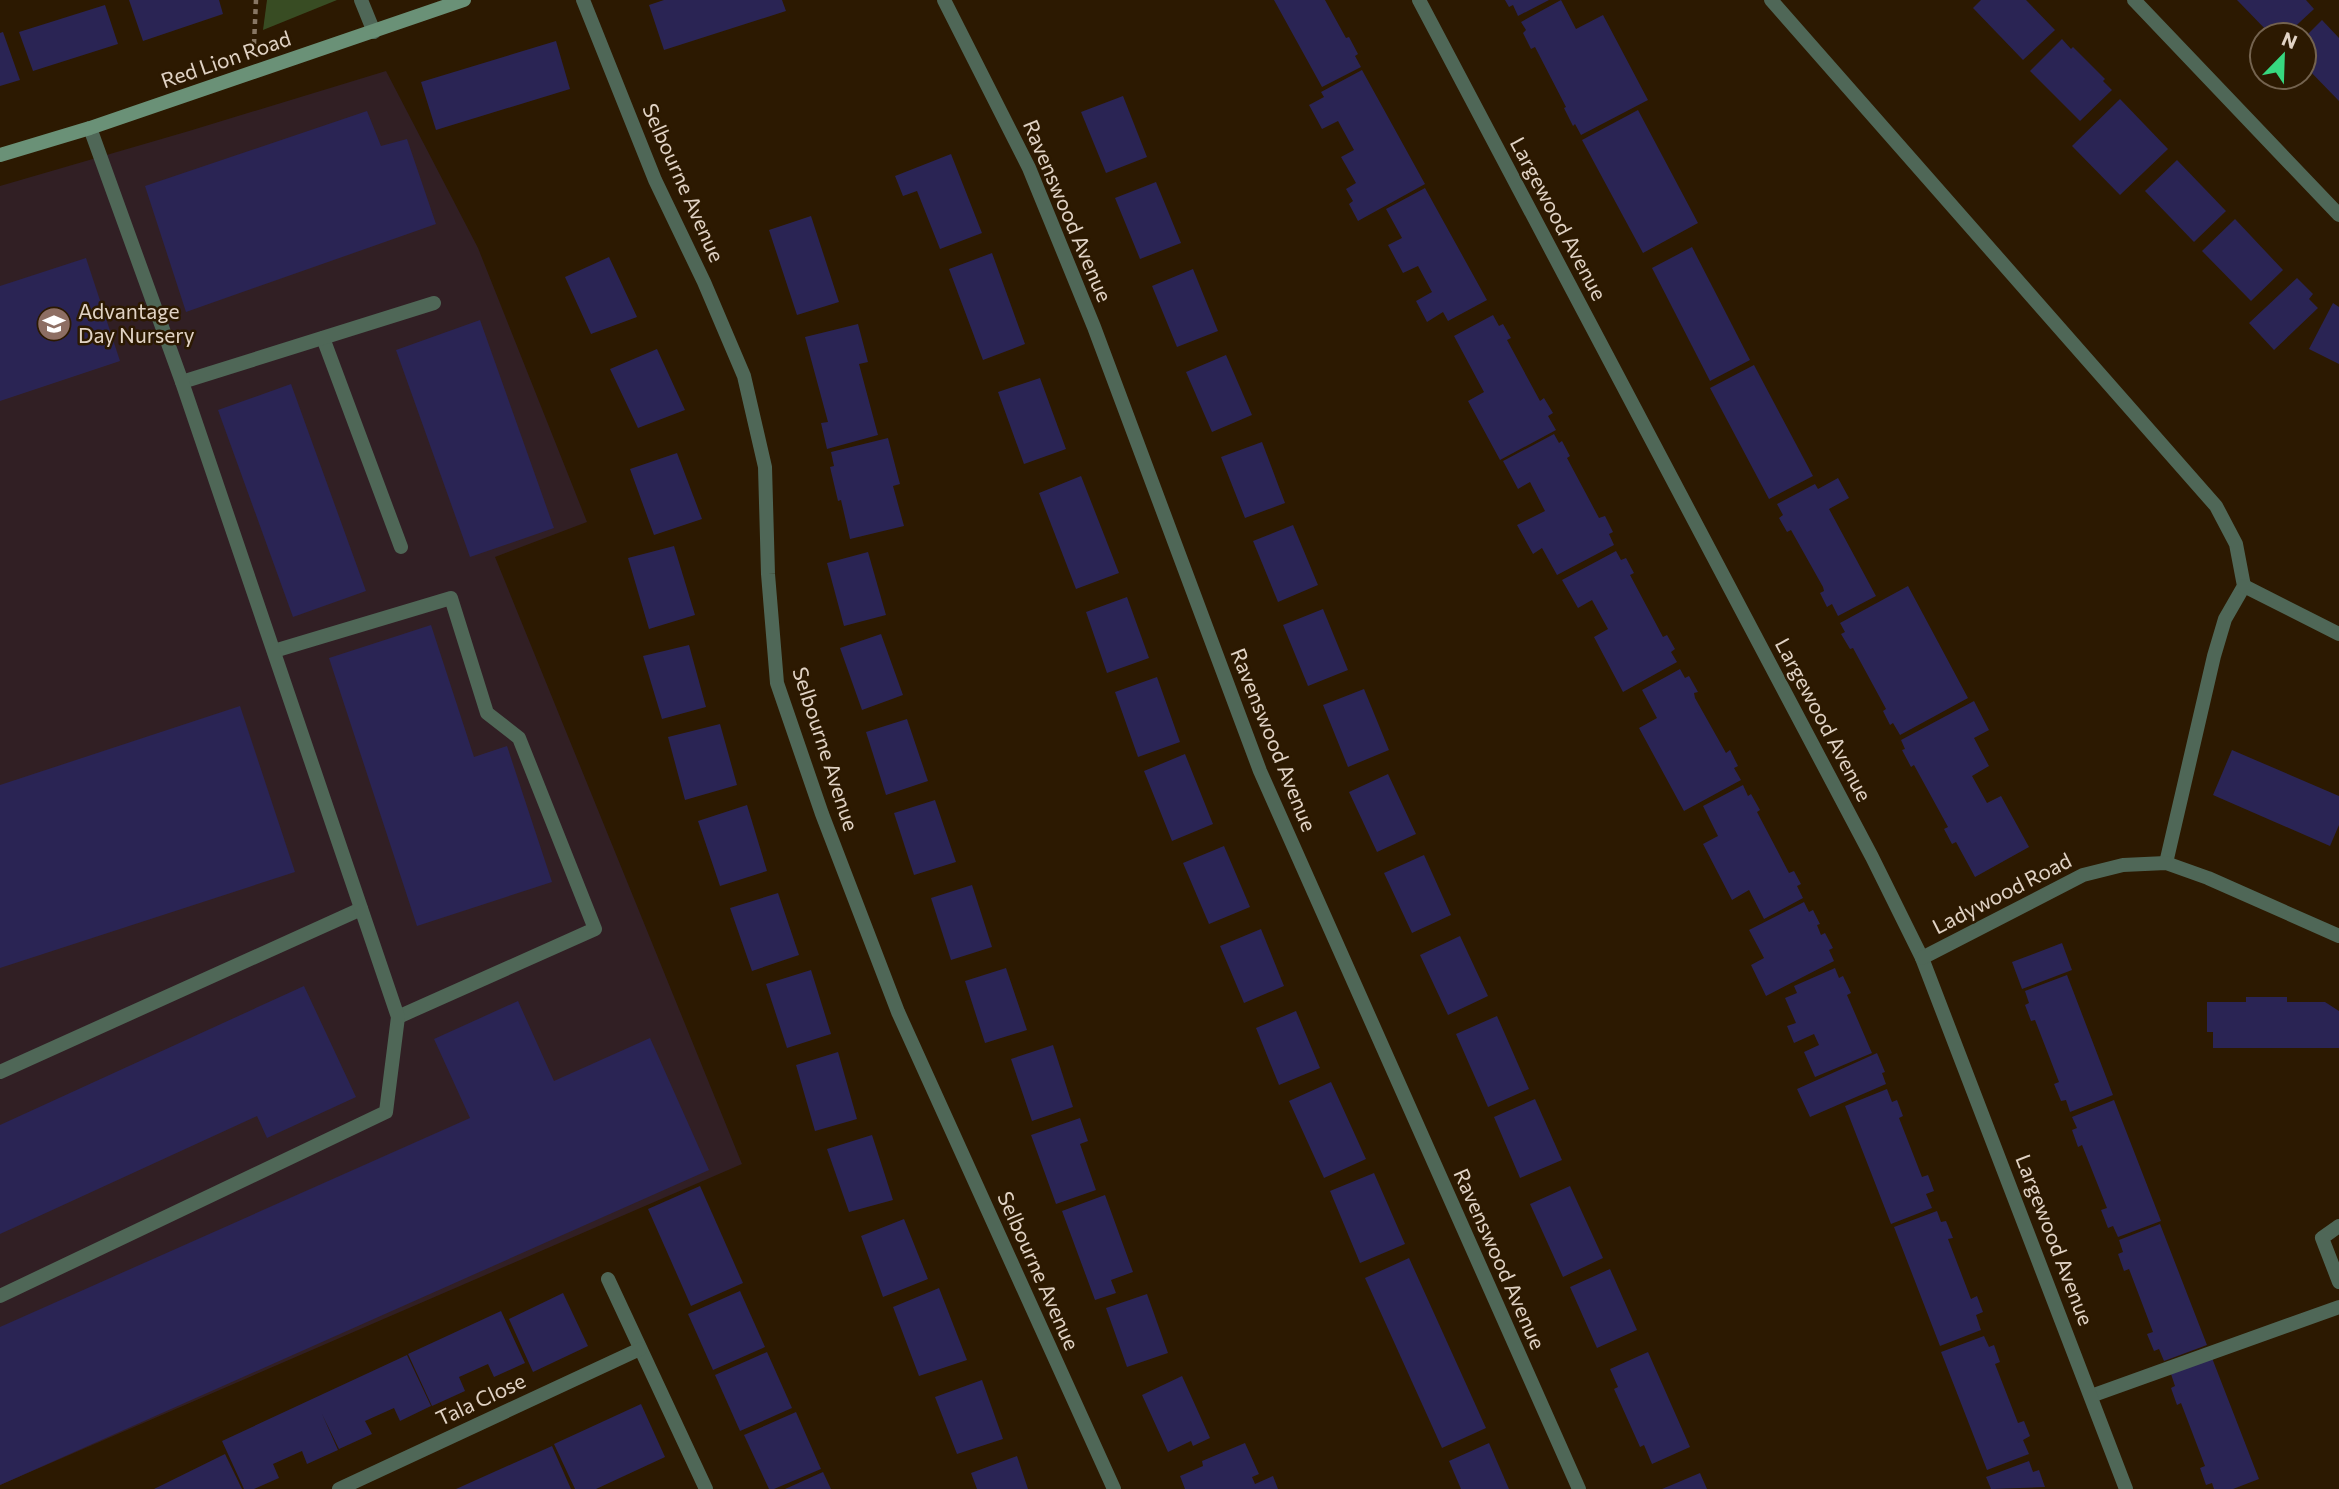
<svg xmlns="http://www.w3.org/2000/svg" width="2339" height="1489" font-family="Commissioner,sans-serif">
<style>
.commercial{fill:#311f24}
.green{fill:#384c23}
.building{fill:#2a2454}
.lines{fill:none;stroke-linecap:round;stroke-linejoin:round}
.path{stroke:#877663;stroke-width:4.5;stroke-dasharray:5 5;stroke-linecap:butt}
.lane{stroke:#4f6757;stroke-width:14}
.street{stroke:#4f6757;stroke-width:14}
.secondary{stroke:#6a9177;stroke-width:14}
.labels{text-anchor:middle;stroke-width:5;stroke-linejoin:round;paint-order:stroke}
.street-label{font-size:21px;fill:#e1d3c5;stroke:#2c1901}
.poi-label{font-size:21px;fill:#e1d3c5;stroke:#2c1901;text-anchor:start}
</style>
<rect width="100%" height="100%" fill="#2c1901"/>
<!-- commercial -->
<path class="commercial" d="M386 71 478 248 587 522 495 557 742 1164 0 1485V186L189 131Z"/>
<!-- green -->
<path class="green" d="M267 0H337L263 30Z"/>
<!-- building -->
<g class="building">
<path d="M129 0H219L223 14 143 41Z"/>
<path d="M664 0H782L786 11 664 50 649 5Z"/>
<path d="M1274 0H1325L1346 38 1349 37 1358 54 1355 56 1361 67 1322 87Z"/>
<path d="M1505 0H1549L1518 16 1513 5 1509 7Z"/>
<path d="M1561 0 1576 29 1603 15 1648 100 1581 135 1575 124 1573 126 1564 108 1566 107 1535 47 1531 49 1523 33 1526 30 1521 22Z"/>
<path d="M1981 0H2026L2055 30 2023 60 1973 8Z"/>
<path d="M2237 0H2306L2314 9 2286 35H2271Z"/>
<path d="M105 5 118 44 33 71 19 32Z"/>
<path d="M2322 20 2339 38V101L2304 65V38Z"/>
<path d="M3 32 20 80 0 86V33Z"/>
<path d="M2062 39 2071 49 2073 47 2105 79 2103 81 2112 90 2080 121 2030 71Z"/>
<path d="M556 41 570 89 436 130 421 82Z"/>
<path d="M1362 70 1425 184 1358 221 1349 204 1353 201 1346 189 1356 183 1341 157 1354 150 1338 121 1322 129 1309 105 1324 97 1321 92Z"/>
<path d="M1123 96 1147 157 1106 173 1081 112Z"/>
<path d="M2120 99 2168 149 2120 195 2072 146Z"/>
<path d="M1638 110 1698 223 1643 253 1582 140Z"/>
<path d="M367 111 381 146 407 139 436 224 186 312 145 186Z"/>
<path d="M951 154 982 233 940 249 917 191 903 196 895 176Z"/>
<path d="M2177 160 2226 211 2194 242 2145 191Z"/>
<path d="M1156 182 1181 243 1140 259 1115 198Z"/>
<path d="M1425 188 1487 300 1448 321 1443 312 1427 322 1416 301 1432 292 1418 266 1403 273 1388 245 1402 238 1386 209Z"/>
<path d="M811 216 839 302 797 315 769 230Z"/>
<path d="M2235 219 2283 270 2251 301 2202 251Z"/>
<path d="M1692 247 1750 360 1710 381 1652 268Z"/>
<path d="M992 253 1025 344 983 360 949 269Z"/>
<path d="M609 257 637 317 591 334 565 277Z"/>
<path d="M86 258 120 361 0 401V286Z"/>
<path d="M1193 269 1218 331 1177 347 1152 286Z"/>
<path d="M2297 278 2313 294 2309 299 2318 308 2274 350 2249 323Z"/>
<path d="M2333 303 2339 307V364L2309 349Z"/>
<path d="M1493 315 1499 326 1503 324 1511 338 1507 340 1540 401 1544 398 1553 413 1548 416 1556 430 1500 460 1468 401 1484 392 1454 336Z"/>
<path d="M480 320 554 528 470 557 396 350Z"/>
<path d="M858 324 868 362 859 364 878 435 827 449 821 423 828 422 805 337Z"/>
<path d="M657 349 685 410 638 428 610 369Z"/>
<path d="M1226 355 1252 415 1212 432 1186 372Z"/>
<path d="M1754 365 1813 476 1769 499 1710 388Z"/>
<path d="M1040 378 1066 449 1024 464 998 392Z"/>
<path d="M291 384 366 591 293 617 218 410Z"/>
<path d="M1554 434 1559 443 1562 441 1570 456 1567 458 1599 518 1605 516 1613 532 1609 534 1614 545 1557 575 1542 548 1533 554 1517 525 1545 511 1530 482 1518 489 1503 461Z"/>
<path d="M888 438 900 484 893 486 904 526 850 539 841 500 838 501 830 467 834 466 831 452Z"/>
<path d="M1262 442 1285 503 1245 518 1221 457Z"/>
<path d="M677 453 702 519 654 535 630 469Z"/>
<path d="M1081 476 1119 573 1076 589 1039 493Z"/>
<path d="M1838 478 1849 498 1829 509 1876 596 1838 616 1832 604 1827 607 1820 593 1824 591 1823 587 1791 530 1787 532 1779 518 1783 515 1777 504 1815 484 1818 489Z"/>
<path d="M1293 525 1318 585 1278 602 1253 541Z"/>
<path d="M674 546 695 615 649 629 628 558Z"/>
<path d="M1616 551 1621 560 1626 558 1634 573 1630 575 1663 637 1667 635 1675 649 1671 652 1677 662 1623 692 1594 637 1608 629 1592 600 1578 608 1562 580Z"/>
<path d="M868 552 886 615 844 626 827 563Z"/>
<path d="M1908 586 1968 698 1900 735 1893 723 1890 725 1883 711 1886 709 1885 707 1853 648 1850 649 1841 634 1845 632 1840 623Z"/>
<path d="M1127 597 1149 658 1107 673 1086 612Z"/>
<path d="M1323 609 1348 670 1308 686 1283 625Z"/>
<path d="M431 625 474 757 507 746 552 882 417 926 329 658Z"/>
<path d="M881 634 903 695 862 710 840 648Z"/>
<path d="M689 645 706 707 662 719 643 656Z"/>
<path d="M1680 669 1685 678 1689 676 1698 692 1694 693 1695 698 1726 753 1730 750 1738 766 1734 768 1741 780 1684 811 1639 728 1657 718 1642 690Z"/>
<path d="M1157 677 1180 742 1138 757 1115 692Z"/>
<path d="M1364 689 1389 750 1348 767 1323 705Z"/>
<path d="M1974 701 1989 730 1974 738 1989 766 1972 776 1987 803 2001 796 2029 847 1975 877 1956 842 1952 844 1944 829 1948 827 1914 765 1911 767 1902 750 1905 749 1901 740Z"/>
<path d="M240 706 295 872 0 968V785Z"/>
<path d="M907 719 928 781 886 795 866 732Z"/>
<path d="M720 724 737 785 685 800 668 737Z"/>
<path d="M2232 750 2339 796V825L2330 846 2213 795Z"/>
<path d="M1185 754 1213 824 1172 841 1144 771Z"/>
<path d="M1388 774 1416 834 1377 852 1349 792Z"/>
<path d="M1743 785 1748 796 1751 794 1760 810 1757 812 1789 873 1794 871 1801 884 1797 886 1803 898 1764 919 1749 890 1732 900 1703 844 1718 836 1703 806Z"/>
<path d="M935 800 956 862 914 875 894 813Z"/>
<path d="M747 805 767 871 720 886 698 821Z"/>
<path d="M1224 846 1250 907 1209 924 1183 863Z"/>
<path d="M1424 855 1451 915 1412 933 1384 873Z"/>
<path d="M972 885 992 947 951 960 931 898Z"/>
<path d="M778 893 799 955 752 971 730 908Z"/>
<path d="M1804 902 1809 912 1813 910 1820 924 1817 925 1821 935 1825 933 1833 948 1829 950 1834 961 1766 996 1751 965 1764 958 1749 930Z"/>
<path d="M1261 929 1284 986 1244 1003 1220 946Z"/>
<path d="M1460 936 1488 996 1448 1015 1420 955Z"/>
<path d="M2062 943 2072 970 2022 989 2012 962Z"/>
<path d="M1006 968 1027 1030 985 1043 965 981Z"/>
<path d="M1835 968 1839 978 1843 976 1851 993 1847 995 1872 1053 1815 1077 1804 1052 1819 1045 1814 1034 1794 1043 1787 1026 1796 1023 1785 998 1797 993 1794 986Z"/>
<path d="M811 970 831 1034 787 1048 766 984Z"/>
<path d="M2067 975 2113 1095 2070 1112 2066 1100 2061 1101 2054 1084 2059 1082 2035 1020 2031 1021 2025 1005 2029 1003 2025 991Z"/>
<path d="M304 986 356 1097 267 1138 257 1116 0 1234V1125Z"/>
<path d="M2246 997H2287V1002H2325L2339 1011V1048H2213V1032H2207V1002H2246Z"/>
<path d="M518 1001 554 1081 650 1038 709 1170 0 1485V1327L470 1118 434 1039Z"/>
<path d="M1296 1011 1320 1068 1279 1085 1256 1028Z"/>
<path d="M1497 1016 1529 1089 1488 1107 1456 1034Z"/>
<path d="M1053 1045 1073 1107 1032 1121 1011 1059Z"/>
<path d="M838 1052 857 1119 815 1131 796 1065Z"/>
<path d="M1877 1053 1885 1072 1882 1073 1886 1084 1810 1117 1797 1089Z"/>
<path d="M1331 1082 1366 1159 1324 1178 1289 1101Z"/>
<path d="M1887 1089 1892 1102 1897 1100 1903 1116 1899 1118 1922 1177 1928 1175 1934 1191 1926 1194 1932 1208 1891 1224 1845 1106Z"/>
<path d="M1535 1099 1562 1160 1520 1178 1494 1117Z"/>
<path d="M2114 1100 2161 1221 2118 1237 2113 1226 2108 1228 2101 1210 2107 1208 2082 1145 2078 1147 2072 1130 2077 1128 2072 1117Z"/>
<path d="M1080 1118 1088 1141 1080 1144 1096 1190 1056 1204 1031 1135Z"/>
<path d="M872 1135 893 1200 849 1212 827 1149Z"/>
<path d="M1374 1173 1405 1244 1360 1263 1330 1191Z"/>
<path d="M700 1186 743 1283 691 1306 648 1209Z"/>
<path d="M1570 1186 1603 1258 1563 1277 1530 1204Z"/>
<path d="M1105 1195 1133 1272 1111 1280 1116 1293 1095 1300 1062 1211Z"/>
<path d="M1937 1211 1941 1222 1946 1221 1953 1238 1948 1239 1971 1299 1977 1296 1983 1312 1976 1315 1981 1330 1940 1346 1894 1227Z"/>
<path d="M904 1219 928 1279 883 1297 861 1236Z"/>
<path d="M2160 1224 2207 1345 2164 1361 2159 1349 2154 1351 2147 1334 2153 1332 2129 1269 2124 1271 2118 1254 2123 1252 2119 1240Z"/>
<path d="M1409 1258 1486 1428 1442 1448 1365 1278Z"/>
<path d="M1610 1269 1637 1330 1597 1348 1570 1287Z"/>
<path d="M939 1288 967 1360 919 1376 893 1307Z"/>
<path d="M740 1291 765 1347 713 1370 688 1314Z"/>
<path d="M563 1293 588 1346 533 1372 509 1319Z"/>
<path d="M1147 1294 1168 1353 1127 1367 1106 1308Z"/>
<path d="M501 1311 525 1363 494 1377 488 1364 459 1377 465 1391 432 1406 408 1354Z"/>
<path d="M1984 1336 1989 1347 1994 1345 2000 1362 1995 1364 2018 1423 2024 1421 2030 1436 2023 1440 2029 1454 1987 1470 1941 1352Z"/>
<path d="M767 1352 792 1408 740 1431 715 1375Z"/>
<path d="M1648 1352 1690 1447 1652 1464 1644 1445 1640 1447 1614 1389 1618 1387 1610 1369Z"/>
<path d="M407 1355 431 1406 400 1421 394 1408 365 1421 372 1434 339 1449 322 1414 338 1450 307 1464 302 1451 273 1464 279 1478 254 1489H244L222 1441Z"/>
<path d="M2212 1358 2259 1479 2233 1489H2214L2212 1483 2206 1485 2200 1468 2205 1466 2181 1403 2177 1405 2171 1388 2175 1386 2171 1374Z"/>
<path d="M1182 1376 1210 1438 1193 1446 1191 1441 1168 1452 1142 1395Z"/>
<path d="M982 1380 1003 1439 957 1454 935 1397Z"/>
<path d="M641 1404 665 1457 596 1489H575L554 1444Z"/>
<path d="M796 1412 821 1469 774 1489H769L744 1435Z"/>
<path d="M1245 1443 1259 1474 1252 1477 1255 1484 1273 1476 1278 1489H1185L1180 1476 1203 1466 1202 1461Z"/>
<path d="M1489 1443 1509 1489H1461L1449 1461Z"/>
<path d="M552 1446 571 1489H456Z"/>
<path d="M225 1454 242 1489H154Z"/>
<path d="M1017 1456 1028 1489H977L971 1473Z"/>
<path d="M2029 1461 2033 1472 2039 1470 2045 1487 1991 1489 1986 1477Z"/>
<path d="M823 1472 831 1489H785Z"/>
<path d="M1700 1473 1707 1489H1662Z"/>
</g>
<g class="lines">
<!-- path -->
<path class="path" d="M254 44 256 0"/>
<!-- lane -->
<g class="lane">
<path d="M1771 0 2216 506 2236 544 2244 586 2225 619 2214 656 2166 863"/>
<path d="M323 338 401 547"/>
<path d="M182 382 434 303"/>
<path d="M2244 586 2339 634"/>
<path d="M274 651 451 598 487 713 519 738 595 929 398 1017"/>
<path d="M0 1072 361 909"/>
<path d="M2339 1226 2322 1238 2339 1282"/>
<path d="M0 1296 386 1112 398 1017 182 382 90 128"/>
<path d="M2091 1396 2339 1307"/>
</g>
<!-- street -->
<g class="street">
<path d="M361 0 374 32"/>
<path d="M583 0 655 180 704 282 744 376 765 467 768 574 777 683 822 814 898 1012 1114 1489"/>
<path d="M944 0 1029 168 1094 327 1260 771 1579 1489"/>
<path d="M1419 0 1872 857 1922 958 2126 1489"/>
<path d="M2134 0 2339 215"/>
<path d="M1922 958 2083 875 2123 865 2166 863 2208 878 2339 936"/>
<path d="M608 1279 706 1489"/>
<path d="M339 1489 640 1349"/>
</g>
<!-- secondary -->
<path class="secondary" d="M0 155 90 128 464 0"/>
</g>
<!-- icons -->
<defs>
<g id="school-disc" transform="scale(1.75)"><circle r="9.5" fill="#8d6e63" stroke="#2c1901"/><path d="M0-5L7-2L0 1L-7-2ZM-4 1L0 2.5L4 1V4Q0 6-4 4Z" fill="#fff"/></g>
</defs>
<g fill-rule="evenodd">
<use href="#school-disc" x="54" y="324"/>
</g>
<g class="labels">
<!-- street labels -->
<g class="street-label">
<text transform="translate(226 60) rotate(-19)" y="7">Red Lion Road</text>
<text transform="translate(683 183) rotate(66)" y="7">Selbourne Avenue</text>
<text transform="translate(1067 211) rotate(67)" y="7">Ravenswood Avenue</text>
<text transform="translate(1558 219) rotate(62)" y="7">Largewood Avenue</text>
<text transform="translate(1823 720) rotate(62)" y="7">Largewood Avenue</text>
<text transform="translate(1273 740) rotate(68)" y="7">Ravenswood Avenue</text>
<text transform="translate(825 749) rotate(72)" y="7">Selbourne Avenue</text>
<text transform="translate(2002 894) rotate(-27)" y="7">Ladywood Road</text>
<text transform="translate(2054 1240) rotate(69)" y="7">Largewood Avenue</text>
<text transform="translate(1499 1259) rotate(66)" y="7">Ravenswood Avenue</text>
<text transform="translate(1038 1271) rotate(66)" y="7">Selbourne Avenue</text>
<text transform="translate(481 1400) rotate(-25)" y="7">Tala Close</text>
</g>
<!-- poi labels -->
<g class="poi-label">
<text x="78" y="319">Advantage<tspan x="78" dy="24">Day Nursery</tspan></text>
</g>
</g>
<!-- north arrow -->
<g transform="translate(2283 56) rotate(23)"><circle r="33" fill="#2c1901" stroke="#74634f" stroke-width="2"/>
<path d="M0-5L12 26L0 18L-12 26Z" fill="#37d880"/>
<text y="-10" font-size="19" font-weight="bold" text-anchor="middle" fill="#e1d3c5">N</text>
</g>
</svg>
